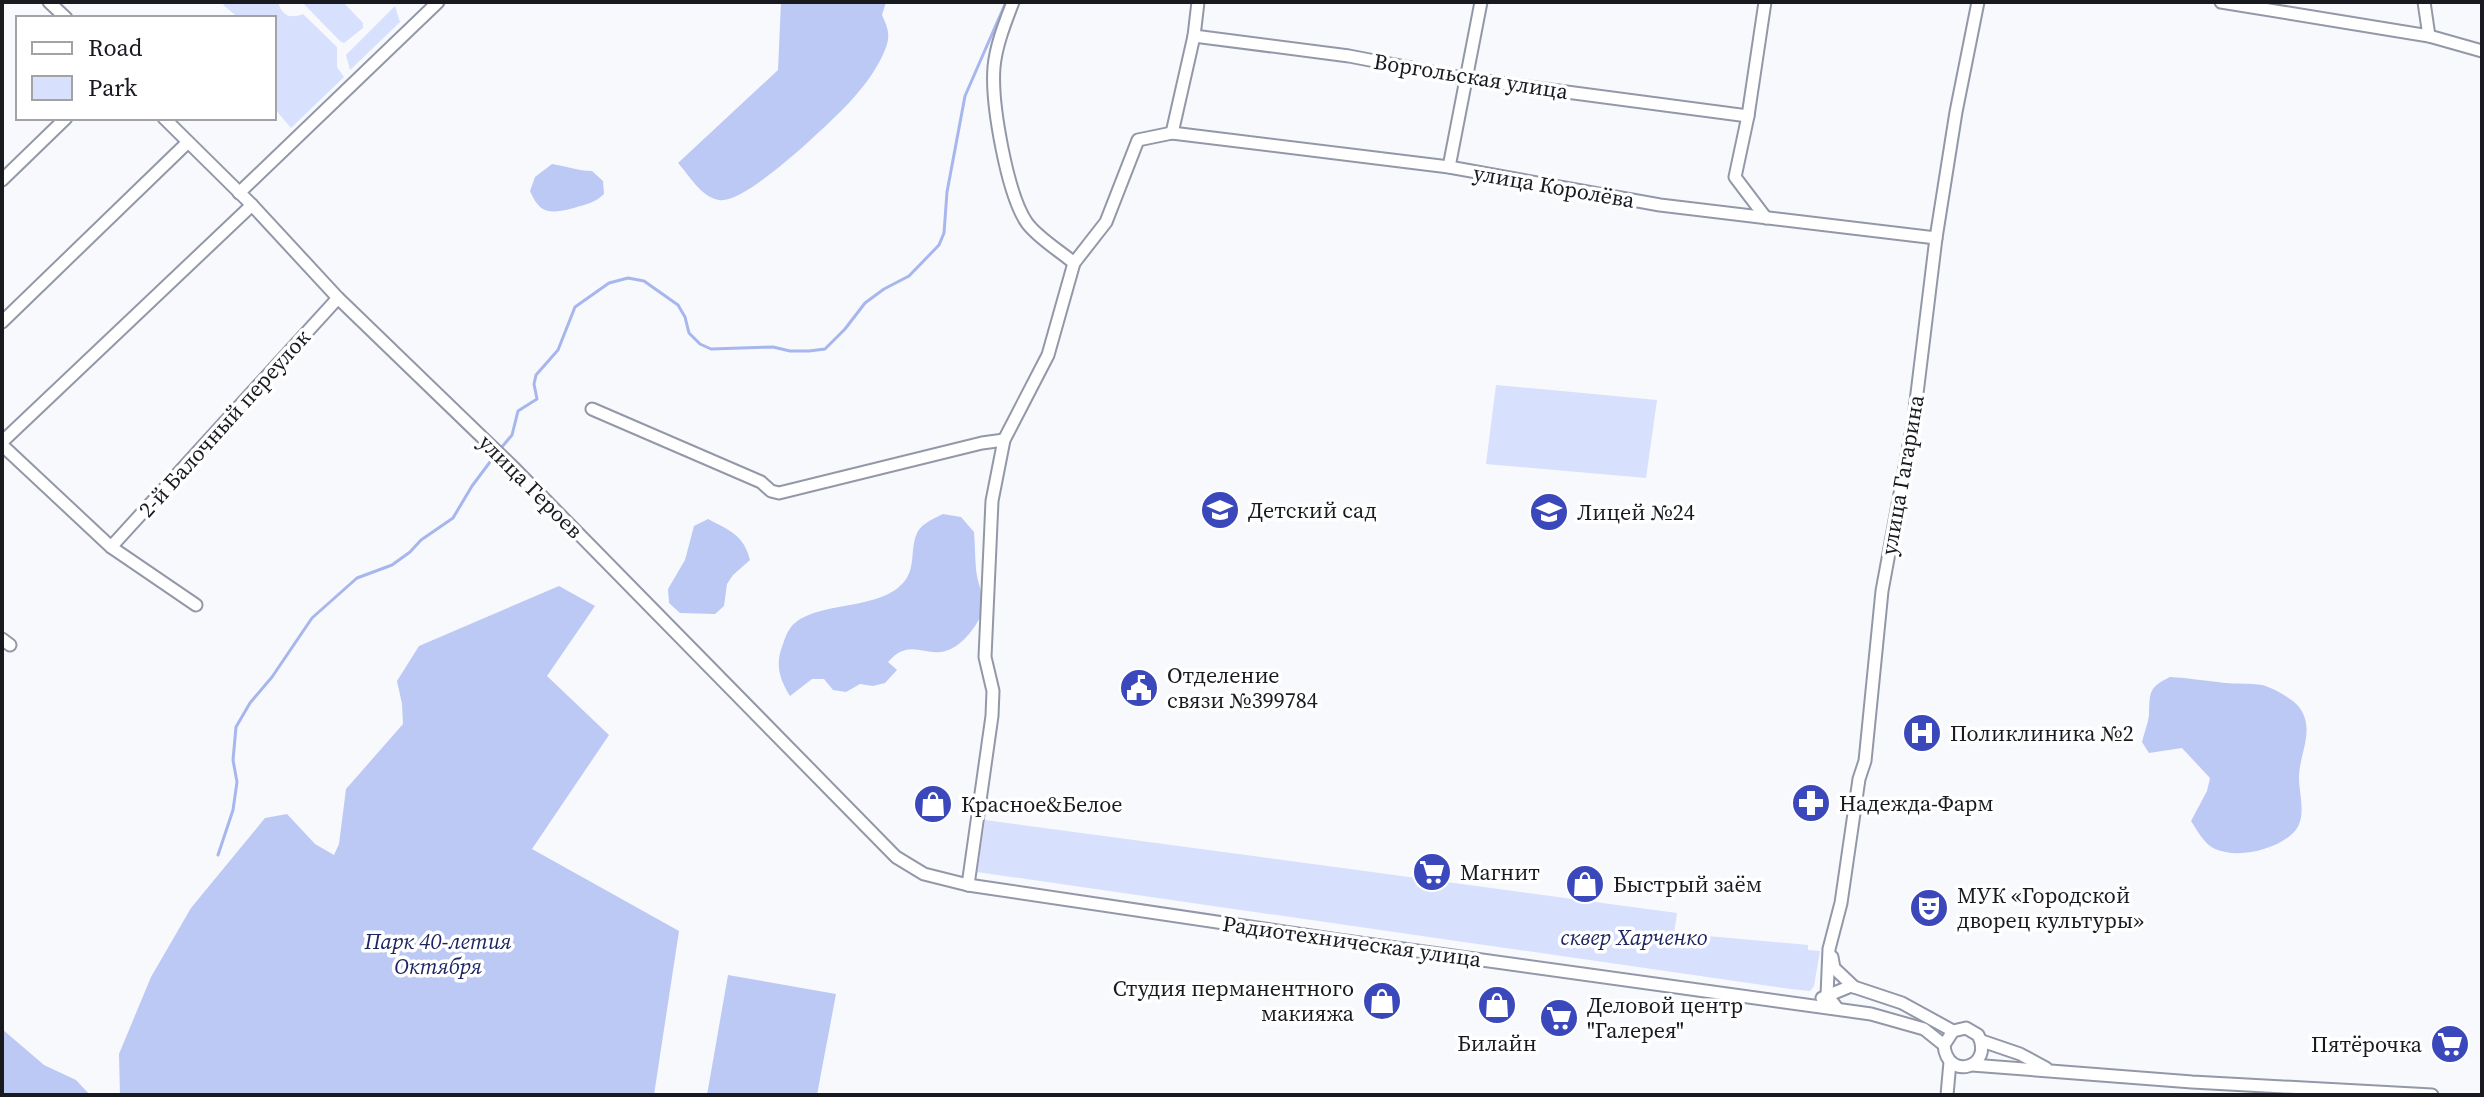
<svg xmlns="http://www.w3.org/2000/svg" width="2484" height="1097" font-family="'Source Serif 4',serif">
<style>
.green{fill:#d7e0fc}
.forest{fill:#bcc9f5}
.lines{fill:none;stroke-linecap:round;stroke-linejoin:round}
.stream{stroke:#a7b7ed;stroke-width:3}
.minor-casing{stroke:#9398a8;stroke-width:15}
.minor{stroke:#fff;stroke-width:11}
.labels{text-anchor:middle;stroke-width:7;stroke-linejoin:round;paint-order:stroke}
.street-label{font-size:22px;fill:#181a20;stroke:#fff}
.poi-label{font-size:22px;fill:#181a20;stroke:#fff;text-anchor:start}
.park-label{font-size:22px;font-style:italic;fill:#1c2462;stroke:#fff}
</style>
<rect width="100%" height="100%" fill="#f8f9fd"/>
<!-- green -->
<g class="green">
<path d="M227 2H278C282 16 290 19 303 14L337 47V67L344 77 291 128 274 108V18H239L223 5Z"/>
<path d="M302 2H343L363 23V28L344 43 340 41Z"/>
<path d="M395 6 400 22 350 70 346 55Z"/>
<path d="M1496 385 1657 400 1646 478 1486 464Z"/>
<path d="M985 820 1677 913 1674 933 1808 945V950L1820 951 1814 986 1810 991 1791 989 977 872Z"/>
</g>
<!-- forest -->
<g class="forest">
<path d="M781 2H886L882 15C888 28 891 36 885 50 876 72 859 93 842 110 822 130 744 205 719 200 701 197 689 175 678 163L778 70Z"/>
<path d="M552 164C566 166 578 171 592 171L603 181 604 194C595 203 586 204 574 208 551 214 540 215 530 191L535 177Z"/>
<path d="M943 514 961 517 974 532C975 544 975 557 976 569 977 581 983 594 983 606 983 615 975 627 969 634 934 675 916 629 888 662L897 670 885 683 873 686 860 684 846 692 833 690 824 679H812L790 696C779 678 775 664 783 644 785 638 787 632 791 627 814 600 877 612 903 583 917 568 909 548 918 531 923 523 935 518 943 514Z"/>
<path d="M708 519C729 530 744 535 750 560L733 575 727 584 724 606 715 614 680 613 669 603 668 589 685 560 694 526Z"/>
<path d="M559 586 595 606 547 676 609 735 532 849 679 931 654 1095H120L119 1054 151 977 191 908 265 818 287 814 315 844 334 855 339 844 346 789 403 724 402 704 397 681 419 646Z"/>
<path d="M2170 677C2189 678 2207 681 2225 683 2237 684 2251 683 2262 685 2273 688 2292 698 2299 707 2316 729 2299 754 2299 778 2299 794 2307 817 2295 831 2278 850 2238 859 2215 849 2204 844 2197 830 2191 821L2207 791 2210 778 2182 748 2149 753 2142 742C2144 733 2148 724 2149 715 2150 692 2148 688 2170 677Z"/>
<path d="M728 975 836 994 817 1095H707Z"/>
<path d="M2 1029 44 1065 76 1080 90 1095H2Z"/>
</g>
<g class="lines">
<!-- stream -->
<g class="stream">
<path d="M501 448 512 435 518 411 537 399 534 384 536 375 558 350 575 307 609 283 628 278 644 281 678 305 685 317 689 333 700 344 711 349 773 347 790 351H809L825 349 845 329 865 303 884 289 909 276 939 245 944 233 947 192 965 96 1006 2"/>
<path d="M218 855 233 810 237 782 233 760 236 727 250 703 272 677 312 618 357 578 392 565 410 552 421 540 453 518 472 486 496 454"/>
</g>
<!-- minor casing -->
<g class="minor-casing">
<g id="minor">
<path d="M49 2 66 18"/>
<path d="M1013 2C1005 23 996 45 994 67 991 103 1007 194 1027 223 1038 238 1060 251 1074 263"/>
<path d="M1765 2 1748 116 1735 177 1766 218"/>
<path d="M2221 2 2429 36 2482 51"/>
<path d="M2424 2 2429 36"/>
<path d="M1194 36 1349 56 1468 79 1748 116"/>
<path d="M164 118 252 205 338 298 516 470 896 857 924 874 968 885 1338 940 1871 1014 1924 1029 1944 1045C1947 1082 1995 1067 1978 1035L1966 1028 1953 1031 1944 1045"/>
<path d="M1172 133 1194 36 1198 2"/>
<path d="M1449 167 1481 2"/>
<path d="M2 180 66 118"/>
<path d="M239 193 438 2"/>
<path d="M2 322 187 143"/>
<path d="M592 409 761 482 771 491 779 493 982 443 1004 440"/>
<path d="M2 442 252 205"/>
<path d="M2 445 111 547 196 605"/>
<path d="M111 547 338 298"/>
<path d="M2 639 10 645"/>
<path d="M968 885 992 716 993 691 985 657 992 501 1004 440 1048 355 1074 263 1106 222 1138 140 1172 133 1449 167 1660 205 1936 238"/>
<path d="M1832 957 1834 968 1854 987"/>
<path d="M1822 998 1851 986 1902 1003 1953 1031"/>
<path d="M1837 1008 1827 995 1829 949 1841 903 1859 779 1865 761 1882 591 1914 418 1936 238 1956 112 1978 2"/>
<path d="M1982 1041 2020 1054 2046 1068"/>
<path d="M1972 1065 2192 1082 2432 1095"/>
<path d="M1947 1095 1950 1062"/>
</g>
</g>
<!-- minor -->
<use href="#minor" class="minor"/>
</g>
<!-- icons -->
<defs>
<g id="school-disc" transform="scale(2)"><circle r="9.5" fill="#3b48bb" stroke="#fff"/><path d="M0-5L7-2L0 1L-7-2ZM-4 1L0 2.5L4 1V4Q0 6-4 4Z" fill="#fff"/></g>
<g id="civic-disc" transform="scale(2)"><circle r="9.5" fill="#3b48bb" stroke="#fff"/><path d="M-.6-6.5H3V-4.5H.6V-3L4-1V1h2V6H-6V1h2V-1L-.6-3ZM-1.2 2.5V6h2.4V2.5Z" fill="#fff"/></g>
<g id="hospital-disc" transform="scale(2)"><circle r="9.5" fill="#3b48bb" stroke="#fff"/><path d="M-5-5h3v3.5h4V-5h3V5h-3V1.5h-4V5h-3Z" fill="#fff"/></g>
<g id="pharmacy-disc" transform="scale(2)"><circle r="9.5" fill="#3b48bb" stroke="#fff"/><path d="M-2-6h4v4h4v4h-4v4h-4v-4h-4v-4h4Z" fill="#fff"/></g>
<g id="shop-disc" transform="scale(2)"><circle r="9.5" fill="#3b48bb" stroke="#fff"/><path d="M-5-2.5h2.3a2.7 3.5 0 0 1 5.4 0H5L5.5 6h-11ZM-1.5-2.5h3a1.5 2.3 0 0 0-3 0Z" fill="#fff"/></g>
<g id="supermarket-disc" transform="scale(2)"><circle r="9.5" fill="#3b48bb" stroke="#fff"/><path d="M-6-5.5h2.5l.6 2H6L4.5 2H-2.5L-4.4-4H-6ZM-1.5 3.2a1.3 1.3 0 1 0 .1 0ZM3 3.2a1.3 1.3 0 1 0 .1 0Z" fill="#fff"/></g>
<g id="theatre-disc" transform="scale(2)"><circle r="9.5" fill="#3b48bb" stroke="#fff"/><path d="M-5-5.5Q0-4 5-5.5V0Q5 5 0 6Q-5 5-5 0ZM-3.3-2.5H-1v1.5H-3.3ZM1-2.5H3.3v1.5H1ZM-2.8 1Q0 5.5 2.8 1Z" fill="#fff"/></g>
</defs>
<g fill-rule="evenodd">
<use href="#school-disc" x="1220" y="510"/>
<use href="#school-disc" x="1549" y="512"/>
<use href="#civic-disc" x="1139" y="688"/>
<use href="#hospital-disc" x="1922" y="733"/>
<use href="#pharmacy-disc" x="1811" y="803"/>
<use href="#shop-disc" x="933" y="804"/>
<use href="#supermarket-disc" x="1432" y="872"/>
<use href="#shop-disc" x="1585" y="884"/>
<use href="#theatre-disc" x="1929" y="908"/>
<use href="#shop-disc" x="1382" y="1001"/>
<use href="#shop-disc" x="1497" y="1005"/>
<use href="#supermarket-disc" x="1559" y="1018"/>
<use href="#supermarket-disc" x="2450" y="1044"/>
</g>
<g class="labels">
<!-- street labels -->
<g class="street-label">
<text transform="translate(1471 76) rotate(9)" y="8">Воргольская улица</text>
<text transform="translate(1554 186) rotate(10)" y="8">улица Королёва</text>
<text transform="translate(224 423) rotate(-48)" y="8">2-й Балочный переулок</text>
<text transform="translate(1902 475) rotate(-80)" y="8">улица Гагарина</text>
<text transform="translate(531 486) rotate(45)" y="8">улица Героев</text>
<text transform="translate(1352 941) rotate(8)" y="8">Радиотехническая улица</text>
</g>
<!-- poi labels -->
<g class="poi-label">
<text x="1248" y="518">Детский сад</text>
<text x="1577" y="520">Лицей №24</text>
<text x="1167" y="683">Отделение<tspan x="1167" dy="25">связи №399784</tspan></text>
<text x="1950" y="741">Поликлиника №2</text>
<text x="1839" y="811">Надежда-Фарм</text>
<text x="961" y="812">Красное&amp;Белое</text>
<text x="1460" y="880">Магнит</text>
<text x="1613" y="892">Быстрый заём</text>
<text x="1957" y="903">МУК «Городской<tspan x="1957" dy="25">дворец культуры»</tspan></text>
<text x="1354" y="996" text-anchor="end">Студия перманентного<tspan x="1354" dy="25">макияжа</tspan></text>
<text x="1587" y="1013">Деловой центр<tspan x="1587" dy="25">"Галерея"</tspan></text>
<text x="1497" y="1051" text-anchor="middle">Билайн</text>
<text x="2422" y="1052" text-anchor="end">Пятёрочка</text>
</g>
<!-- park labels -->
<g class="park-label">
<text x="1634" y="945">сквер Харченко</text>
<text x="438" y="949">Парк 40-летия<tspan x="438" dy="25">Октября</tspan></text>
</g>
</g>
<!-- border -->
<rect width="2484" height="1097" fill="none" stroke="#181a20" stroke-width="8"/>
<!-- legend -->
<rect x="16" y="16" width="260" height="104" fill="#ffffff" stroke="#a3a3a6" stroke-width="2"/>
<rect x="32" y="42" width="40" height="12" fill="#ffffff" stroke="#a3a3a6" stroke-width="2"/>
<text x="88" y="56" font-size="24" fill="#181a20">Road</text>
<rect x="32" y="76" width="40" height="24" fill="#d7e0fc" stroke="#a3a3a6" stroke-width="2"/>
<text x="88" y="96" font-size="24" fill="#181a20">Park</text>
</svg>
